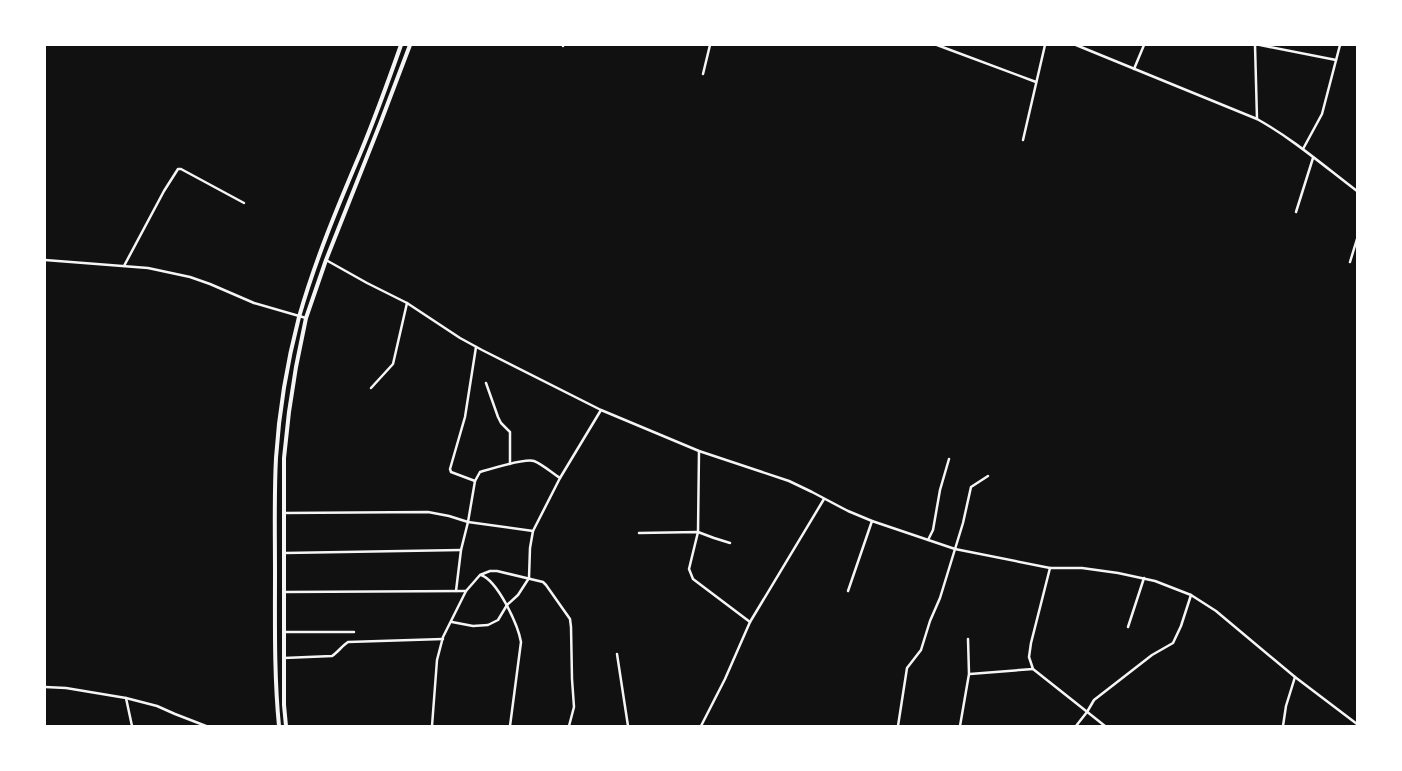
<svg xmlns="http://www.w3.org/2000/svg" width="1402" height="771" font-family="'Varela Round',sans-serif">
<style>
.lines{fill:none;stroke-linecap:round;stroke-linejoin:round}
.minor{stroke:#f5f5f5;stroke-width:2.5}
.primary{stroke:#f5f5f5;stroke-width:4}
</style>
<rect width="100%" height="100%" fill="#111"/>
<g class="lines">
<!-- minor -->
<g class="minor">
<path d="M937 45 1036 82"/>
<path d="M1076 45 1257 119C1293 139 1324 166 1357 191"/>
<path d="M1255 45 1257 119"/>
<path d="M1260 45 1336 60"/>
<path d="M563 46V45"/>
<path d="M1134 69 1144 45"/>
<path d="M703 74 710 45"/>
<path d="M1023 140 1045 45"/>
<path d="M1303 149 1322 114 1340 45"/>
<path d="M1296 212 1313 158"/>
<path d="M45 260 148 268 190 277 210 284 254 303 306 318"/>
<path d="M326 260 367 283 407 303 460 338 482 350 601 410 699 451 789 481 812 492 848 511 872 521 955 549 1050 568H1082L1118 573 1155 581 1191 595 1216 611 1295 677 1357 724"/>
<path d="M1350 262 1357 239"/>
<path d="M124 266 164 191 178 169H181L244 203"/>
<path d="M486 383 498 417 501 423 510 432V464"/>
<path d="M371 388 393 364 407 303"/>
<path d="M699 451 698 532 689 569 693 579 750 622"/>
<path d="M475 481 451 472 450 469 465 417 476 347"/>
<path d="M284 513 428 512 449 516 468 522 533 531"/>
<path d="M639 533 698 532 714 538 730 543"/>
<path d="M928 540 933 530 940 490 949 459"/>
<path d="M285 553 461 550"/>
<path d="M1050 568 1031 643 1029 657 1033 669 1105 726"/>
<path d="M481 575C498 581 518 625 521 642L510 726"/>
<path d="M456 591 461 550 468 522 475 481 480 472C490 469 525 458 534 461 542 464 552 473 560 478"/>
<path d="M848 591 872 521"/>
<path d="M285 592 466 591"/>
<path d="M452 622 473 626 488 625 498 620 507 605 518 595 529 578 530 548 533 531 560 478 601 410"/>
<path d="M1128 627 1144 578"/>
<path d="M284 632H354"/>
<path d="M617 654 628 726"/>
<path d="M284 658 332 656C338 652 342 646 348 642L443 639"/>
<path d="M970 674 1033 669"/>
<path d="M45 687 66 688 126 698 157 706 175 714 206 726"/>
<path d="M126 698 132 726"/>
<path d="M432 726 437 660 443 637 466 591 480 575 490 571H497L543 582 546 585 570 619 571 627 572 679 574 707 569 726"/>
<path d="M701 726 725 679 750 622 824 499"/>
<path d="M898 726 907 668 921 650 930 621 940 598 963 523 971 487 988 476"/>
<path d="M960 726 969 674 968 639"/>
<path d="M1076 726 1087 712 1094 700 1152 655 1173 643 1181 626 1191 595"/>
<path d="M1283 726 1286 706 1295 677"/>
</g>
<!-- primary -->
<g class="primary">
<path d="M279 726C274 675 275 623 275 571 275 534 274 496 276 458 279 411 287 363 299 317 315 261 337 208 360 154 375 118 388 82 401 45"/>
<path d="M286 726 284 705V458L289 412 296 367 306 318 326 260 380 124 410 45"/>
</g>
</g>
<!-- border -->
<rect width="1402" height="771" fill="none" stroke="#ffffff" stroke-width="92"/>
</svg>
